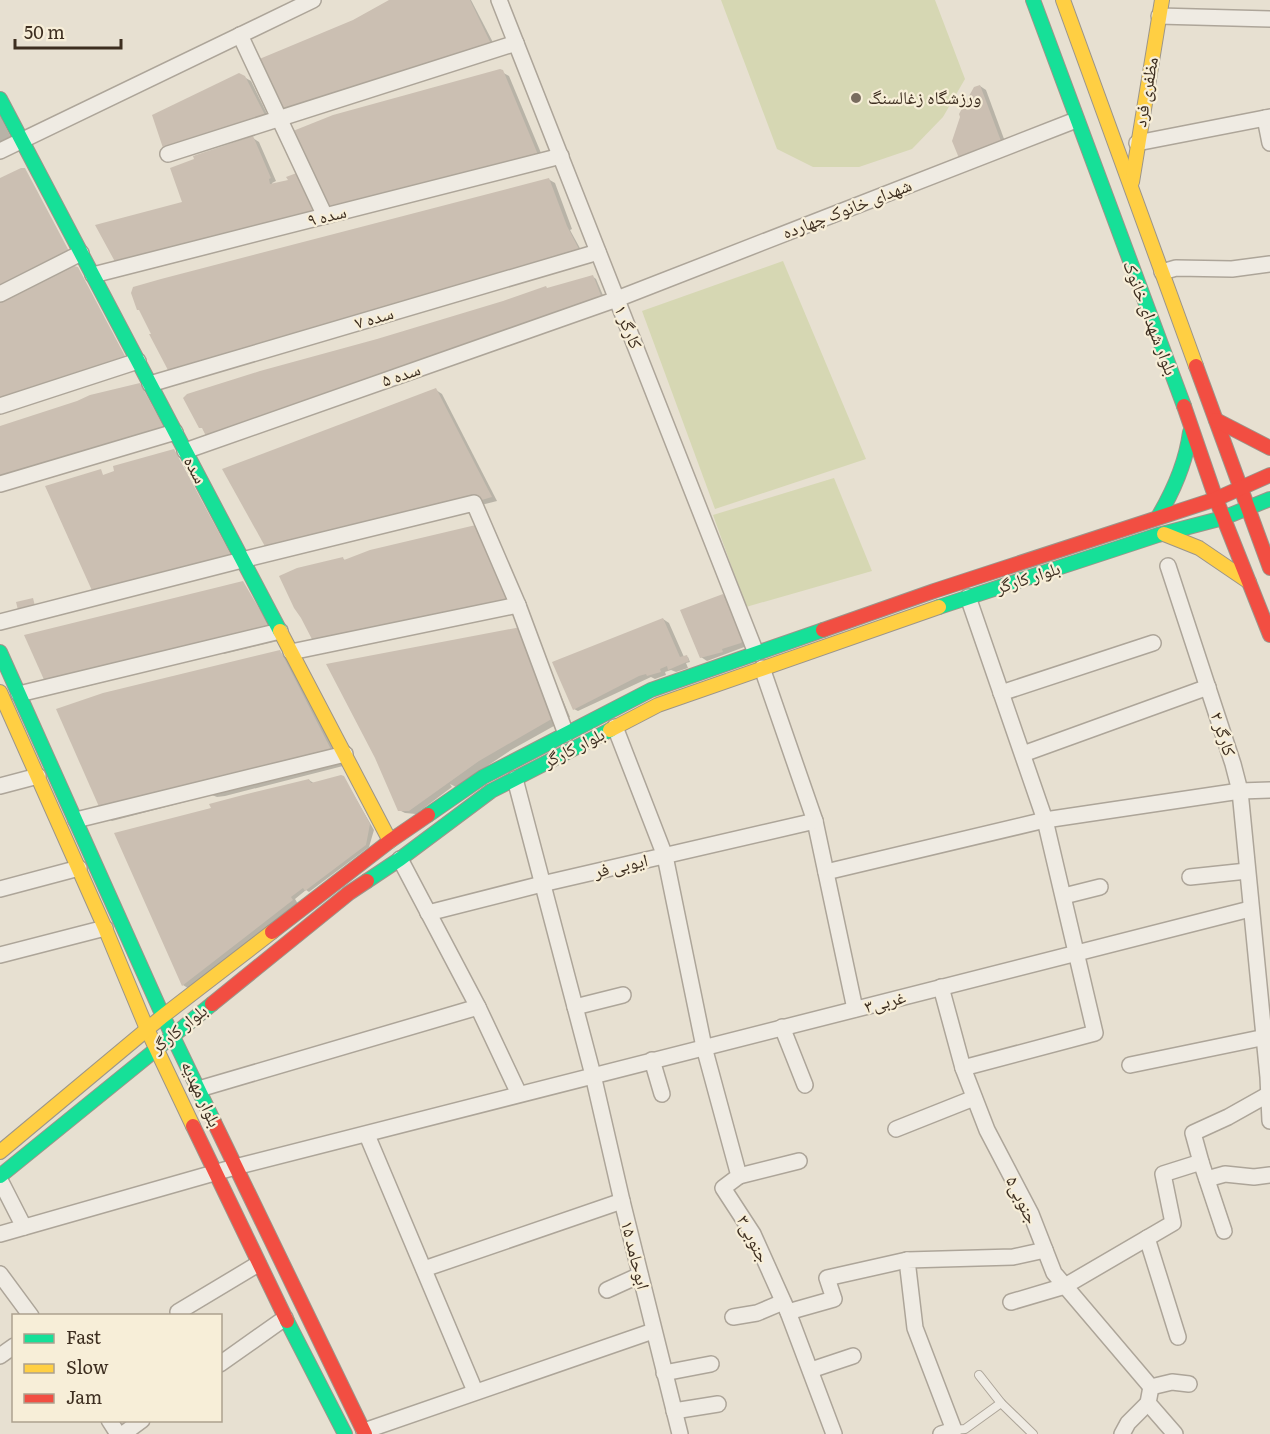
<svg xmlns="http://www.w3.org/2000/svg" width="1270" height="1434" font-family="Literata,'Noto Naskh Arabic',serif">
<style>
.green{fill:#d6d7b3}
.shadow{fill:#0003}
.building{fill:#cbbfb2}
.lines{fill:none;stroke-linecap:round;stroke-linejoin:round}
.lane-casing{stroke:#ada599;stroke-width:10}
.street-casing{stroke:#ada599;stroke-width:18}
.fast-casing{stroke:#9c958a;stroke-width:16}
.slow-casing{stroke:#9c958a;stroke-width:16}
.jam-casing{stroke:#9c958a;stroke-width:16}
.lane{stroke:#efebe3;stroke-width:8}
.street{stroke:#efebe3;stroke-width:15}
.fast{stroke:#16e098;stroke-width:14}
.slow{stroke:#ffcf43;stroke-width:14}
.jam{stroke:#f24e42;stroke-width:14}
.poi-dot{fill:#786c5e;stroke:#f7eed8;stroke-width:2}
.labels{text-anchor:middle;stroke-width:4.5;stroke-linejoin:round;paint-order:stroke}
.street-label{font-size:18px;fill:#3d2e20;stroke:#f7eed8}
.poi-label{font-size:18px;fill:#3d2e20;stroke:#f7eed8;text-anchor:start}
</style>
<rect width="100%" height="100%" fill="#e7e0d1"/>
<!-- green -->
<g class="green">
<path d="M721 0H935L965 79 943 117 912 149 859 167H813L777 149Z"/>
<path d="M783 261 866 459 715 509 642 311Z"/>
<path d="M834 478 872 571 746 607 713 515Z"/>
</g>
<!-- shadow -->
<g class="shadow">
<path d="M395 0H471L499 54 498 57 290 114 354 22Z"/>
<path d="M500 71 509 76 546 165 342 220 336 217Z"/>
<path d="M244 77 251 81 270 120 215 140Z"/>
<path d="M980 86 986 90 1007 147 954 141Z"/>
<path d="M0 116 15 145 0 152Z"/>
<path d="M253 138 259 142 276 181 272 183 273 186 315 226 267 237 268 239 147 270 144 269 184 203Z"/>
<path d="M548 179 555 183 572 229 570 230 587 261 478 293 479 295 399 317Z"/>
<path d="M592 276 596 279 605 300 378 340Z"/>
<path d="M436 390 442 394 497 501 281 556Z"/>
<path d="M343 559 462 623 463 625 327 651Z"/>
<path d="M243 583 278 641 224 654 209 645 218 654 80 688 78 686Z"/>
<path d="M723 595 729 599 747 646 707 661 701 657Z"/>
<path d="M663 619 669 623 684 657H688L690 662 686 663 688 668 676 672 671 670 665 672 666 675 655 679 651 677 578 711 574 709Z"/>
<path d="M284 654 343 766 225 796 217 797 212 795 112 821 106 817Z"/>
<path d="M549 667 570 717 511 750 456 787 450 784 452 787 416 814 405 813 399 810Z"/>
<path d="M344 778 374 830 369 847 309 892 306 890 295 899 298 904 191 990 183 985 116 834 213 809 309 780 315 784Z"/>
</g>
<!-- building -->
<g class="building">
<path d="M389 0H470L494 50 282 112 257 60 353 20Z"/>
<path d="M500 69 503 70 541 162 335 218 293 131 333 115Z"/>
<path d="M239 73 245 76 265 115 163 148 152 115Z"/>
<path d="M980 85 1001 141 1050 121 1054 129 961 163 952 141 960 117 959 114 974 87Z"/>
<path d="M253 136 271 178 269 179 270 184 288 180 286 177 302 171 326 219 119 269 95 225 182 202 170 168 194 159 193 156Z"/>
<path d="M21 168H25L69 251 0 286V178Z"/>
<path d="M549 178 567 226 584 259 169 372 149 334H151L139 310H137L131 293 133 287 161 279Z"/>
<path d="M74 266 78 267 125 356 122 363 0 404V303Z"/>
<path d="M593 275 602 298 207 438 202 428H199L183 398 187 394 260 371 377 339 503 301 546 286 547 288Z"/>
<path d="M140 383 169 437 0 486V426L77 401 90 395Z"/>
<path d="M436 388 492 497 451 509 267 550 222 469Z"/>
<path d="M174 449 232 557 94 595 45 486 101 469 103 475 114 471 113 466Z"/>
<path d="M480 524 519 610 316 647 301 618 294 608 279 576 297 568 343 557 344 560 370 550Z"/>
<path d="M243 581 271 629 49 691 24 635Z"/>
<path d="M723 594 743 640 741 643 722 649 723 652 700 658 680 610Z"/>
<path d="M33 598 36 610 19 614 16 602Z"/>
<path d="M663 618 680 657 687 655 689 661 668 670 667 666 660 669 661 672 647 676 646 674 639 676 573 710 552 662Z"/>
<path d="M526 626 562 713 479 761 409 811H398L375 758 326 664Z"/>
<path d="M280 650 338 763 218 793 104 818 56 709 103 693Z"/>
<path d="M341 775 344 776 370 824 366 845 305 891 303 888 291 897 293 900 182 986 114 833 211 808 209 804 243 795 309 779 311 783Z"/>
</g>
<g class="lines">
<!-- lane casing -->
<g class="lane-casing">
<g id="lane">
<path d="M979 1375 1001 1403 1033 1434"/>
<path d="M954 1430 965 1429 1001 1403"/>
</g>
</g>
<!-- street casing -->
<g class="street-casing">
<g id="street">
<path d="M499 0 756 653"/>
<path d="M1159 16 1270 19"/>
<path d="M240 35 325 216"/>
<path d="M1265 118 1270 143"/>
<path d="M1137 143 1270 117"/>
<path d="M0 151 313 0"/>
<path d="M168 154 516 43"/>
<path d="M1162 272 1176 268 1232 269 1270 264"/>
<path d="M93 275 561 156"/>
<path d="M0 294 81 253"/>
<path d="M150 384 598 252"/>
<path d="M0 406 138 361"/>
<path d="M185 451 617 299 1076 120"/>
<path d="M0 484 175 432"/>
<path d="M1168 566 1233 764 1240 791 1268 1077 1270 1121"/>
<path d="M0 622 242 560 474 503 518 605 566 734"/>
<path d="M291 652 518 605"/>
<path d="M762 668 815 821 855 1009"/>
<path d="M1001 693 1153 643"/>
<path d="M19 694 280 631"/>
<path d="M615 727 665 856 704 1047 739 1176 723 1188 753 1234 788 1312 834 1434"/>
<path d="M1023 754 1208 687"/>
<path d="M515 779 593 1075 622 1201 680 1434"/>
<path d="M0 786 38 776"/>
<path d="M76 820 345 754"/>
<path d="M400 859 478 1007 519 1094"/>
<path d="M826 872 1045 820 1240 791 1270 790"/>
<path d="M1190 877 1247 871"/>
<path d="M0 889 79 868"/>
<path d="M1064 896 1100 887"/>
<path d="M428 913 542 884 815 821"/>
<path d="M0 955 105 928"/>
<path d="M941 987 963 1068 987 1130 1031 1214 1054 1273 1151 1387 1172 1382 1189 1384"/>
<path d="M575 1007 623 995"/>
<path d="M782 1027 805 1085"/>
<path d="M652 1060 662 1094"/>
<path d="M1130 1065 1270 1036"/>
<path d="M963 1068 1095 1033 1045 820 968 597"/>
<path d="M199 1089 478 1007"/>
<path d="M896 1129 974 1098"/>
<path d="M367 1135 475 1391"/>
<path d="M1201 1162 1224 1231"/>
<path d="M739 1176 799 1161"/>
<path d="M1207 1179 1225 1174 1254 1177 1270 1175"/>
<path d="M0 1180 24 1227"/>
<path d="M0 1234 235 1167 1250 909"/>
<path d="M1147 1238 1178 1337"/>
<path d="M424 1269 622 1201"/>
<path d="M0 1274 31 1316"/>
<path d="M607 1290 640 1275"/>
<path d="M1011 1302 1065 1286 1173 1223 1163 1174 1201 1162 1193 1133 1228 1117 1269 1094"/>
<path d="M178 1312 258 1264"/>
<path d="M788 1312 834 1299 827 1278 907 1260"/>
<path d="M733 1317 757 1313 783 1302"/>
<path d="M0 1356 14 1346"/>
<path d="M220 1364 285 1318"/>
<path d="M811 1370 853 1356"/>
<path d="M664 1373 711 1364"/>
<path d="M1151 1387 1148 1403 1175 1434"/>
<path d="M674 1411 718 1404"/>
<path d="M109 1420 118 1434"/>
<path d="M364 1431 653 1331"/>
<path d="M123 1434 142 1420"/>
<path d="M941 1434 954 1430 915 1328 907 1260 1013 1257 1045 1250"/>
<path d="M1122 1434 1128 1423 1148 1403"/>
</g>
</g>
<!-- fast casing -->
<g class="fast-casing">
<g id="fast">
<path d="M1033 0 1184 406"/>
<path d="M0 99 280 631"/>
<path d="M1158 517C1174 490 1186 463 1190 432"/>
<path d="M939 607 1158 535 1223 518 1270 499"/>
<path d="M0 652 163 1016 214 1122"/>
<path d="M428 815 483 777 651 690 823 630"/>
<path d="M367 881 400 859 491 791 610 730"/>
<path d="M0 1176 212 1004"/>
<path d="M287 1321 345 1434"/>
</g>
</g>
<!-- slow casing -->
<g class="slow-casing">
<g id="slow">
<path d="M1063 0 1196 366"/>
<path d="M1132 182 1162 0"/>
<path d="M1164 534 1199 548 1249 582"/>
<path d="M280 631 390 841"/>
<path d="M0 692 105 928 147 1029 193 1126"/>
<path d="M610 730 658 705 939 607"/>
<path d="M0 1152 163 1016 272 932"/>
</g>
</g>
<!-- jam casing -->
<g class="jam-casing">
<g id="jam">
<path d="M1196 366 1270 568"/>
<path d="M1184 406 1216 499 1270 635"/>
<path d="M1216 420 1270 448"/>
<path d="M823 630 934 591 1216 499 1270 475"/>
<path d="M272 932 390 841 428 815"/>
<path d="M212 1004 349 893 367 881"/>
<path d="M214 1122 365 1434"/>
<path d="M193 1126 287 1321"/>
</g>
</g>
<!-- lane -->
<use href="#lane" class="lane"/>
<!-- street -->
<use href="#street" class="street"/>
<!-- fast -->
<use href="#fast" class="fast"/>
<!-- slow -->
<use href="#slow" class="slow"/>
<!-- jam -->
<use href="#jam" class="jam"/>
</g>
<!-- markers -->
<circle class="poi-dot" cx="856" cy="98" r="6"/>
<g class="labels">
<!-- street labels -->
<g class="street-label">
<text transform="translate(1146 92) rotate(-80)" y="6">مظفری فرد</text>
<text transform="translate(847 209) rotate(-21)" y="6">شهدای خانوک چهارده</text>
<text transform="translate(327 216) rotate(-14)" y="6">سده ۹</text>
<text transform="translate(374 318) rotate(-16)" y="6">سده ۷</text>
<text transform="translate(1150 318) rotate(69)" y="6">بلوار شهدای خانوک</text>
<text transform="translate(628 327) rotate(68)" y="6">کارگر ۱</text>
<text transform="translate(401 375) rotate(-19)" y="6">سده ۵</text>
<text transform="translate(195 470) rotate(62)" y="6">سده</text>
<text transform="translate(1028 578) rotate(-18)" y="6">بلوار کارگر</text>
<text transform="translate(1223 734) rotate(72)" y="6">کارگر ۲</text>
<text transform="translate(574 748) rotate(-27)" y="6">بلوار کارگر</text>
<text transform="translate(621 866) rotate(-13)" y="6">ایوبی فر</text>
<text transform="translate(885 1002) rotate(-15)" y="6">غربی۳</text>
<text transform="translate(179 1029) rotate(-39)" y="6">بلوار کارگر</text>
<text transform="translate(201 1094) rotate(65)" y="6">بلوار مهدیه</text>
<text transform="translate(1022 1200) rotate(64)" y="6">جنوبی۵</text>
<text transform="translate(753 1239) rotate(63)" y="6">جنوبی۳</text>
<text transform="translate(635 1255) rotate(76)" y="6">ابوحامد ۱۵</text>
</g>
<!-- poi labels -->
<g class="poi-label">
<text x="868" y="104">ورزشگاه زغالسنگ</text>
</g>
</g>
<!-- legend -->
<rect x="12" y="1314" width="210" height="108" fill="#f7eed8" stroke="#ada18e" stroke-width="1.5"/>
<rect x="24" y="1334" width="30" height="9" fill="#16e098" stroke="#ada18e" stroke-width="1.5"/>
<text x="66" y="1344" font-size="18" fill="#3d2e20">Fast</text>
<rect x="24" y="1364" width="30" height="9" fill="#ffcf43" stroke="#ada18e" stroke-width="1.5"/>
<text x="66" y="1374" font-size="18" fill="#3d2e20">Slow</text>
<rect x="24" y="1394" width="30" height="9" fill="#f24e42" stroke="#ada18e" stroke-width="1.5"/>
<text x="66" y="1404" font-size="18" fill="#3d2e20">Jam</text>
<!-- scale -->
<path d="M15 39v9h106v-9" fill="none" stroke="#3d2e20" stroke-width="3"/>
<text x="24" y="39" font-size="18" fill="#3d2e20" stroke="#f7eed8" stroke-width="4.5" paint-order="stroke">50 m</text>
</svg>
